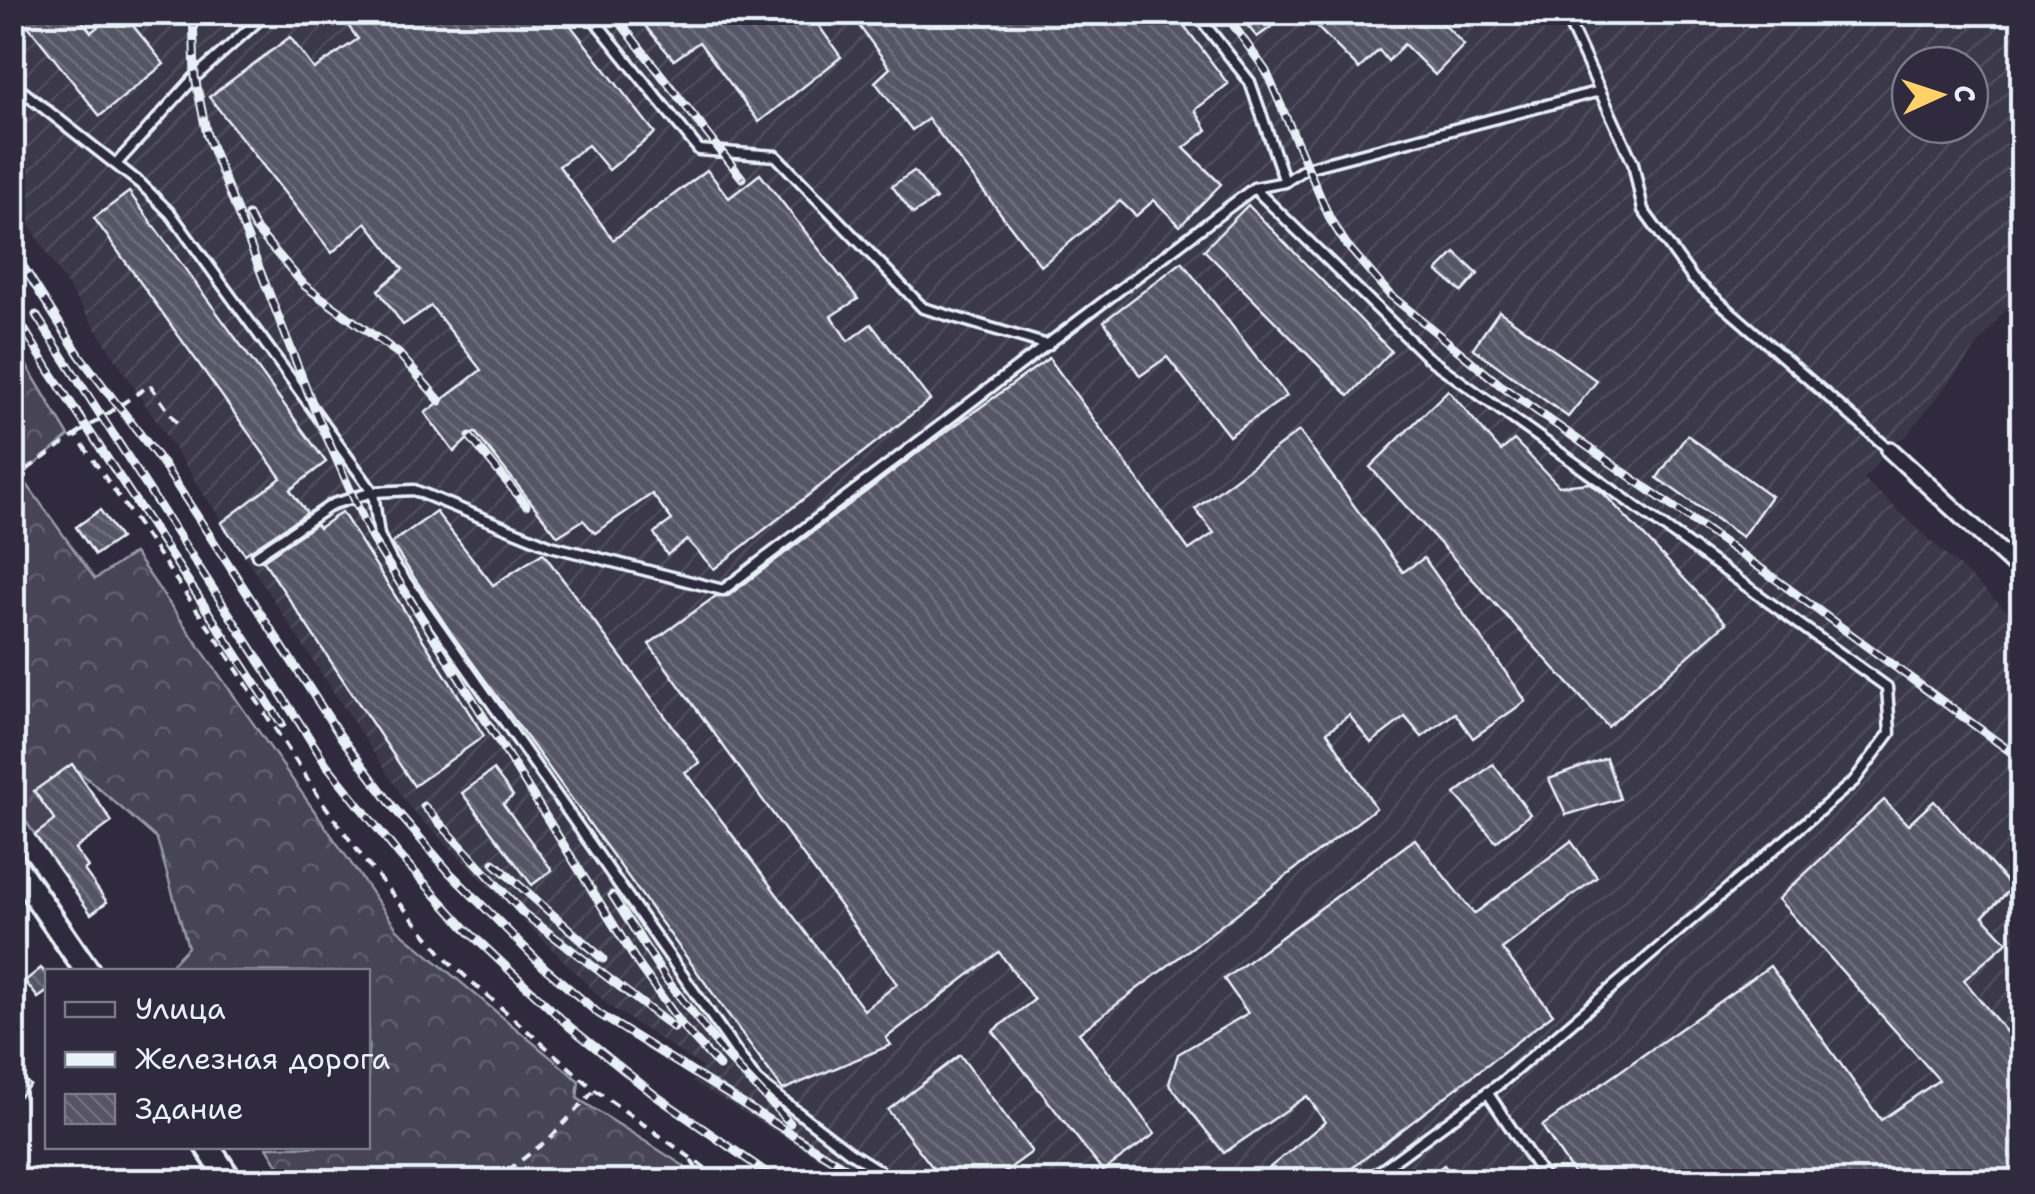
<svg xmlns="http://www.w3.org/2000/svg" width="2035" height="1194" font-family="'Shantell Sans',sans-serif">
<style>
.industrial{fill:url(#industrial-furrows);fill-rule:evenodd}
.forest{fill:url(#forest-crowns);stroke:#979aa6;stroke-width:2.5}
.building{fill:url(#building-back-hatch);stroke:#e8f1f8;stroke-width:2.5}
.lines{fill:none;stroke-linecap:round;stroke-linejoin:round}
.lane-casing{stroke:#e8f1f8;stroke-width:15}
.street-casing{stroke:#e8f1f8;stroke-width:22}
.primary-casing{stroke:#e8f1f8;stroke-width:30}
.path{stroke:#e8f1f8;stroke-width:4;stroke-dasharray:10 8;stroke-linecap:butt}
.lane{stroke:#2f2a3d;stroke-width:8}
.street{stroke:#2f2a3d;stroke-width:15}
.primary{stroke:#2f2a3d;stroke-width:22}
.rail-casing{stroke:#e8f1f8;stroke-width:9}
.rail{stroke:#2f2a3d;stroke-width:5;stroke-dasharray:15;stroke-linecap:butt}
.path-bridge{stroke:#e8f1f8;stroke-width:4;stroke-dasharray:10 8;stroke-linecap:butt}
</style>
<defs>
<pattern id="industrial-furrows" width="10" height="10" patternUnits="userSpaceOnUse" patternTransform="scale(2.5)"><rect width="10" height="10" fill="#3b3749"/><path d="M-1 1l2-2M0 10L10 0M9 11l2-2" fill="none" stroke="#4e4b5b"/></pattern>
<pattern id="forest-crowns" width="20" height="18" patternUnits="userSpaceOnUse" patternTransform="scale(2.5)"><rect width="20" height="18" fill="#464455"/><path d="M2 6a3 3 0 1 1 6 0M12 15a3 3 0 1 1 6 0" fill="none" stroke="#615f6e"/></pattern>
<pattern id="building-back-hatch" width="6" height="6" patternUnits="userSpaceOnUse" patternTransform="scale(2.5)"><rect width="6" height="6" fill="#575565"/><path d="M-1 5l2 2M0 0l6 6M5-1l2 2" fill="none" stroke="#6f6e7c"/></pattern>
</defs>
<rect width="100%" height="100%" fill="#2f2a3d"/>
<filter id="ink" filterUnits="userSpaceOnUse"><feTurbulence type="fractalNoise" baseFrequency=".01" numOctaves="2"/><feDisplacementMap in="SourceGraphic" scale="20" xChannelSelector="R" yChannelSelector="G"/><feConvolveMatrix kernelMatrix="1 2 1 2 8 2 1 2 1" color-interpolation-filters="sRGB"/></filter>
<g filter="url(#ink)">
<!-- industrial -->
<path class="industrial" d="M12 13H2022V289L1906 437 1898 440 1864 479 2022 624V1181H856L693 1082 702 1067 609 1006 409 807 46 253 13 195ZM1910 65H1970V125H1910Z"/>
<!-- forest -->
<path class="forest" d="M12 341 69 436 21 476 95 579 134 553 397 929 579 1081 577 1098 684 1166 691 1181H636L633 1179 629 1182 288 1181 267 1147 368 1146V972L165 971 188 947 157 839 72 765 35 791 55 820 35 835 13 802Z"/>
<!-- building -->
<g class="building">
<path d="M17 12H75L91 32 117 12H122L164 64 100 116Z"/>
<path d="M338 12H560L655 133 609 170 588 145 559 166 613 240 707 170 729 198 760 174 858 299 831 316 848 341 871 324 930 400 714 569 687 540 667 555 654 533 672 520 652 494 595 533 583 520 558 536 475 432 454 452 425 413 481 370 431 306 403 325 378 290 403 269 366 222 332 253 209 97 290 37 314 69 358 39Z"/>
<path d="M656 12H809L841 57 759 122 699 42 674 60 641 21Z"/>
<path d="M849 12H1174L1228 84 1195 110 1207 130 1184 148 1221 184 1180 226 1154 200 1136 216 1120 201 1041 266 928 119 912 130 875 82 890 68Z"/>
<path d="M1236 12H1292L1257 37Z"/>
<path d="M1332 12H1432L1464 45 1435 75 1404 44 1388 61 1379 50 1359 69 1318 28Z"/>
<path d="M914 171 936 199 913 214 892 186Z"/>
<path d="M129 192 326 462 290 490 307 513 245 554 221 523 281 478 94 218Z"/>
<path d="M1248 205 1391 351 1349 396 1204 250Z"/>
<path d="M1455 253 1478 274 1462 292 1437 271Z"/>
<path d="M1182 262 1287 396 1229 436 1167 357 1140 376 1104 321Z"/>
<path d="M1499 311 1597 381 1568 417 1473 348Z"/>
<path d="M1049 358 1189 550 1214 533 1195 509 1299 431 1403 572 1424 558 1526 701 1473 738 1455 713 1422 737 1405 717 1371 743 1349 715 1327 732 1376 808 1079 1033 1155 1134 1103 1171 993 1031 1034 1000 999 952 886 1038 891 1045 783 1090 451 633 391 543 436 512 493 585 543 553 700 763 685 772 864 1010 897 984 649 644 716 596H728L925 447Z"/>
<path d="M1448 390 1501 451 1514 440 1559 486 1590 483 1603 493 1726 623 1608 727 1370 467Z"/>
<path d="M1687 435 1771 496 1742 537 1657 478Z"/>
<path d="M100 510 120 538 95 555 76 527Z"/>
<path d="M342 512 484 736 414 786 263 560 316 524 319 528Z"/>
<path d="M1606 758 1620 799 1566 815 1549 779Z"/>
<path d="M72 764 112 822 75 849 88 867 84 870 107 902 91 914 35 835 55 820 34 791Z"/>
<path d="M1493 764 1530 814 1496 842 1455 794Z"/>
<path d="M493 770 513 796 503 804 552 870 532 885 462 793Z"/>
<path d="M1884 800 1908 825 1934 801 2012 888 1983 916 2007 942 1964 980 2007 1033 2022 1023V1182H1579L1542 1126 1770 966 1881 1120 1939 1080 1778 899Z"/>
<path d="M1415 839 1474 914 1571 841 1597 877 1502 949 1553 1014 1334 1182H1252L1325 1122 1307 1096 1224 1153 1169 1084 1178 1054 1248 1013 1224 979Z"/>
<path d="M41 968 48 976V991L38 998 25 981Z"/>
<path d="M960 1055 1032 1152 991 1182H944L888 1110Z"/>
<path d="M12 1068 30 1085 12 1104Z"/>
<path d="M1444 1165 1458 1182H1420Z"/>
</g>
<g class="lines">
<!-- lane casing -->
<g class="lane-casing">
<g id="lane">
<path d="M588 12 699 150 776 156 923 308 1048 345"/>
<path d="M1195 12 1250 82 1285 182"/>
<path d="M1564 12 1633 163 1643 210 1693 279 1890 450"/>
<path d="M12 83 142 185 171 214 373 492 379 535 391 560 757 1081 851 1153 897 1182"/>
<path d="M116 164 195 77 268 12"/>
<path d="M1254 188 1427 357 1887 687 1890 733 1854 781 1502 1082 1365 1182"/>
<path d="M257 555 333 504 373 492 414 490 551 546 723 590 1254 188 1285 182 1306 168 1600 91"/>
<path d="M1487 1092 1547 1182"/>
</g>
</g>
<!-- street casing -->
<g class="street-casing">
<path id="street" d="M1890 450 2022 572"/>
</g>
<!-- primary casing -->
<g class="primary-casing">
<g id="primary">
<path d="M12 861 88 972"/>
<path d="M207 1146 231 1182"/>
</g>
</g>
<!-- path -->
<g class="path">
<path d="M150 385 177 423"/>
<path d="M12 480 76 435 221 645 321 800 365 861 448 961 595 1090 725 1182"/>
<path d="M691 1160 704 1182"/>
<path d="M493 1182 550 1138 593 1092"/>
</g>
<!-- lane -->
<use href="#lane" class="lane"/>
<!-- street -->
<use href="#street" class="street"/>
<!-- primary -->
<use href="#primary" class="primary"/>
<!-- rail casing -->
<g class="rail-casing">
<g id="rail">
<path d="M193 12 195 77 207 135 316 413 371 537 640 967 684 1028 719 1066"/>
<path d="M612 12 742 178"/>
<path d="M1224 12 1266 71 1330 219 1346 244 1389 294 1504 388 1763 570 2022 760"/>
<path d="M248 215 255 228 305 286 399 354 440 401"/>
<path d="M12 249 80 356 163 464 341 737 394 808 450 873 545 968 599 1014 868 1182"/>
<path d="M12 309 49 370 282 724"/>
<path d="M36 315 326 764 399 855 469 932 570 1027 656 1096 780 1182"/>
<path d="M470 437 526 505"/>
<path d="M424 806 523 913 674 1028"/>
<path d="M494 863 603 959"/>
<path d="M612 895 666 979 726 1056 790 1123"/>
</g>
</g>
<!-- rail -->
<use href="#rail" class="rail"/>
<!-- path-bridge -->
<path class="path-bridge" d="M76 435 150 385"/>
</g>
</g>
<!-- margin -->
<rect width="2035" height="1194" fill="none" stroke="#2f2a3d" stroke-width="50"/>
<rect x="25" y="25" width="1985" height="1144" fill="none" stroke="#e8f1f8" stroke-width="4" filter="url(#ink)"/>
<!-- legend -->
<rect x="45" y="969" width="325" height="180" fill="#2f2a3d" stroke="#797a88" stroke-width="2.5"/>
<rect x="65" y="1002" width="50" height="15" fill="#2f2a3d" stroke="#797a88" stroke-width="2.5"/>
<text x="135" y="1019" font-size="30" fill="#e8f1f8">Улица</text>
<rect x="65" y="1052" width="50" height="15" fill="#e8f1f8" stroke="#797a88" stroke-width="2.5"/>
<text x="135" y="1069" font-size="30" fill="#e8f1f8">Железная дорога</text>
<rect x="65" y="1094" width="50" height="30" fill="url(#building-back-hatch)" stroke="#797a88" stroke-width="2.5"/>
<text x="135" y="1119" font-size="30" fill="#e8f1f8">Здание</text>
<!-- north arrow -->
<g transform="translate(1940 95) rotate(87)"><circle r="48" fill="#2f2a3d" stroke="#797a88" stroke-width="2.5"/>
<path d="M0-8L18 38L0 25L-18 38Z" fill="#ffd166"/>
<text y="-15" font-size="28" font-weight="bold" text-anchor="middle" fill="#e8f1f8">С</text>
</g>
</svg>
